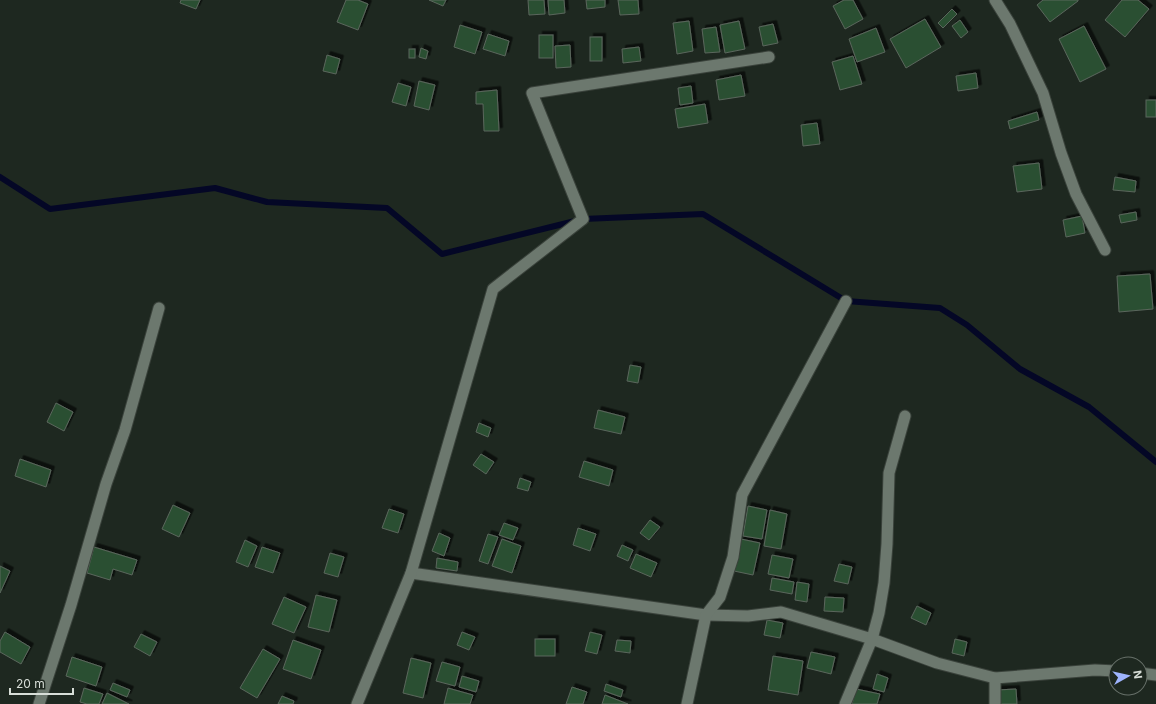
<svg xmlns="http://www.w3.org/2000/svg" width="1156" height="704" font-family="Inter,sans-serif">
<style>
.lines{fill:none;stroke-linecap:round;stroke-linejoin:round}
.stream{stroke:#040726;stroke-width:6}
.building{fill:#2c5033;stroke:#5a665c;filter:url(#shadow)}
.minor-casing{stroke:#3a423b;stroke-width:13}
.minor{stroke:#6c786e;stroke-width:11}
</style>
<defs>
<filter id="shadow"><feDropShadow dx="3.5" dy="-3.5" stdDeviation="0" flood-color="#0009"/></filter>
</defs>
<rect width="100%" height="100%" fill="#1e2820"/>
<g class="lines">
<!-- stream -->
<path class="stream" d="M0 177 50 209 215 188 267 202 387 208 442 254 583 219 703 214 846 301 940 308 967 325 1020 369 1089 407 1156 462"/>
</g>
<!-- building -->
<g class="building">
<path d="M181 0H200L196 9 180 3Z"/>
<path d="M346 0H358L368 4 358 30 337 22Z"/>
<path d="M429 0H446L443 6Z"/>
<path d="M528 0H544L545 14 529 15Z"/>
<path d="M548 0H564L565 13 549 15Z"/>
<path d="M586 0H605V7L587 9Z"/>
<path d="M618 0H638L639 14 620 15Z"/>
<path d="M844 0H853L863 19 845 29 833 6Z"/>
<path d="M1043 0H1078V1L1050 22 1037 5Z"/>
<path d="M1122 0H1138L1149 9 1125 37 1105 20Z"/>
<path d="M952 9 957 14 943 28 938 23Z"/>
<path d="M925 19 941 47 906 68 890 39Z"/>
<path d="M960 20 968 32 961 38 952 26Z"/>
<path d="M689 21 693 51 677 54 673 23Z"/>
<path d="M739 21 745 49 725 53 720 25Z"/>
<path d="M773 24 778 43 763 46 759 27Z"/>
<path d="M460 25 482 32 475 54 454 47Z"/>
<path d="M1084 26 1106 69 1080 82 1059 39Z"/>
<path d="M716 27 720 52 705 53 702 29Z"/>
<path d="M876 28 885 52 857 62 849 39Z"/>
<path d="M488 34 509 41 505 56 483 49Z"/>
<rect x="539" y="35" width="14" height="23"/>
<rect x="590" y="37" width="12" height="24"/>
<path d="M570 45 571 67 556 68 555 46Z"/>
<path d="M639 47 641 61 623 63 622 49Z"/>
<path d="M421 48 428 51 426 59 419 57Z"/>
<rect x="409" y="49" width="6" height="9"/>
<path d="M327 55 340 59 336 74 323 71Z"/>
<path d="M853 56 862 84 840 90 832 62Z"/>
<path d="M976 73 978 88 958 91 956 76Z"/>
<path d="M741 75 745 96 719 100 716 80Z"/>
<path d="M419 81 435 85 429 110 414 106Z"/>
<path d="M398 83 411 87 406 106 392 102Z"/>
<path d="M691 86 693 103 680 105 678 88Z"/>
<path d="M497 90 499 131H484L483 104H476V92Z"/>
<rect x="1146" y="100" width="10" height="17"/>
<path d="M705 104 708 123 678 128 675 109Z"/>
<path d="M1037 112 1039 120 1010 129 1008 121Z"/>
<path d="M817 123 820 144 803 146 801 125Z"/>
<path d="M1039 163 1042 189 1017 192 1013 166Z"/>
<path d="M1115 177 1136 181 1135 192 1113 190Z"/>
<path d="M1136 212 1137 220 1121 223 1119 215Z"/>
<path d="M1082 216 1085 233 1066 237 1063 220Z"/>
<path d="M1150 274 1153 309 1119 312 1117 276Z"/>
<path d="M630 365 641 367 638 383 627 381Z"/>
<path d="M56 403 73 412 64 431 47 422Z"/>
<path d="M598 410 625 417 621 434 594 428Z"/>
<path d="M479 423 491 428 488 437 476 432Z"/>
<path d="M481 454 494 462 486 474 473 465Z"/>
<path d="M20 459 51 470 46 487 15 476Z"/>
<path d="M584 461 613 470 609 486 579 477Z"/>
<path d="M520 478 531 482 528 491 517 488Z"/>
<path d="M173 505 190 513 179 537 162 529Z"/>
<path d="M748 506 767 510 762 539 743 536Z"/>
<path d="M389 509 404 514 398 533 382 528Z"/>
<path d="M770 510 787 514 781 549 764 546Z"/>
<path d="M650 520 660 527 649 540 640 533Z"/>
<path d="M504 523 518 528 513 540 499 535Z"/>
<path d="M578 528 596 534 590 551 573 545Z"/>
<path d="M439 533 450 538 444 556 432 551Z"/>
<path d="M488 534 498 537 488 564 479 561Z"/>
<path d="M502 539 521 546 512 573 492 566Z"/>
<path d="M741 539 760 543 753 575 734 571Z"/>
<path d="M245 540 257 546 248 567 236 562Z"/>
<path d="M622 545 633 550 628 561 617 556Z"/>
<path d="M94 547 137 560 132 575 113 569 110 580 87 573Z"/>
<path d="M262 547 280 553 273 573 255 567Z"/>
<path d="M330 553 344 557 338 577 324 573Z"/>
<path d="M636 554 657 563 651 577 630 568Z"/>
<path d="M772 555 793 559 789 578 768 574Z"/>
<path d="M437 558 458 562 457 571 436 568Z"/>
<path d="M839 564 852 567 848 584 834 581Z"/>
<path d="M0 566 10 571 0 593Z"/>
<path d="M772 578 794 582 792 594 770 590Z"/>
<path d="M797 582 809 584 807 602 795 600Z"/>
<path d="M316 595 337 600 329 632 308 627Z"/>
<path d="M284 597 306 607 294 633 272 624Z"/>
<path d="M825 597 844 598 843 612 824 611Z"/>
<path d="M917 606 931 613 926 625 911 618Z"/>
<path d="M767 620 783 623 780 638 764 635Z"/>
<path d="M5 632 30 647 21 664 0 652V641Z"/>
<path d="M462 632 475 637 469 650 457 645Z"/>
<path d="M590 632 602 635 597 654 585 651Z"/>
<path d="M141 634 157 642 150 656 134 647Z"/>
<rect x="535" y="639" width="20" height="17"/>
<path d="M955 639 967 642 964 656 952 653Z"/>
<path d="M293 640 321 650 311 679 283 669Z"/>
<path d="M617 640 631 641 630 653 615 651Z"/>
<path d="M263 649 280 659 257 698 240 688Z"/>
<path d="M811 652 835 657 831 674 807 668Z"/>
<path d="M773 656 803 661 798 695 768 690Z"/>
<path d="M72 657 102 667 96 686 66 676Z"/>
<path d="M411 658 431 663 423 698 403 693Z"/>
<path d="M442 662 460 667 455 686 436 681Z"/>
<path d="M877 674 888 678 884 692 873 689Z"/>
<path d="M462 676 479 681 476 692 459 687Z"/>
<path d="M113 683 130 690 127 697 110 690Z"/>
<path d="M606 684 623 690 621 697 604 691Z"/>
<path d="M572 687 587 692 583 704H566Z"/>
<path d="M84 688 103 694 99 704H87L80 702Z"/>
<path d="M448 688 473 695 470 704H444Z"/>
<path d="M856 689 880 694 877 704H852Z"/>
<path d="M1016 689 1017 704H998L997 690Z"/>
<path d="M107 693 129 704H102Z"/>
<path d="M605 695 628 704H602Z"/>
<path d="M282 696 294 701 293 704H278Z"/>
</g>
<g class="lines">
<!-- minor casing -->
<g class="minor-casing">
<g id="minor">
<path d="M995 0 1010 24 1043 93 1061 153 1076 194 1105 250"/>
<path d="M411 573 706 615 748 616 781 612 872 639 937 663 995 678 1095 670 1116 671"/>
<path d="M1140 673 1156 675"/>
<path d="M995 678V704"/>
<path d="M39 704 71 605 106 484 125 430 159 308"/>
<path d="M357 704 411 573 493 289 583 219 532 93 769 57"/>
<path d="M687 704 706 615 720 597 733 557 742 495 846 301"/>
<path d="M845 704 872 639 879 613 884 583 887 544 889 473 905 416"/>
</g>
</g>
<!-- minor -->
<use href="#minor" class="minor"/>
</g>
<!-- north arrow -->
<g transform="translate(1128 676) rotate(82)"><circle r="19" fill="#1e2820" stroke="#68716a"/>
<path d="M0-3L7 15L0 10L-7 15Z" fill="#9eb4fd"/>
<text y="-6" font-size="11" font-weight="bold" text-anchor="middle" fill="#d8ded8">N</text>
</g>
<!-- scale -->
<path d="M10 688v6h63v-6" fill="none" stroke="#d8ded8" stroke-width="2"/>
<text x="16" y="688" font-size="12" fill="#d8ded8" stroke="#1e2820" stroke-width="3" paint-order="stroke">20 m</text>
</svg>
